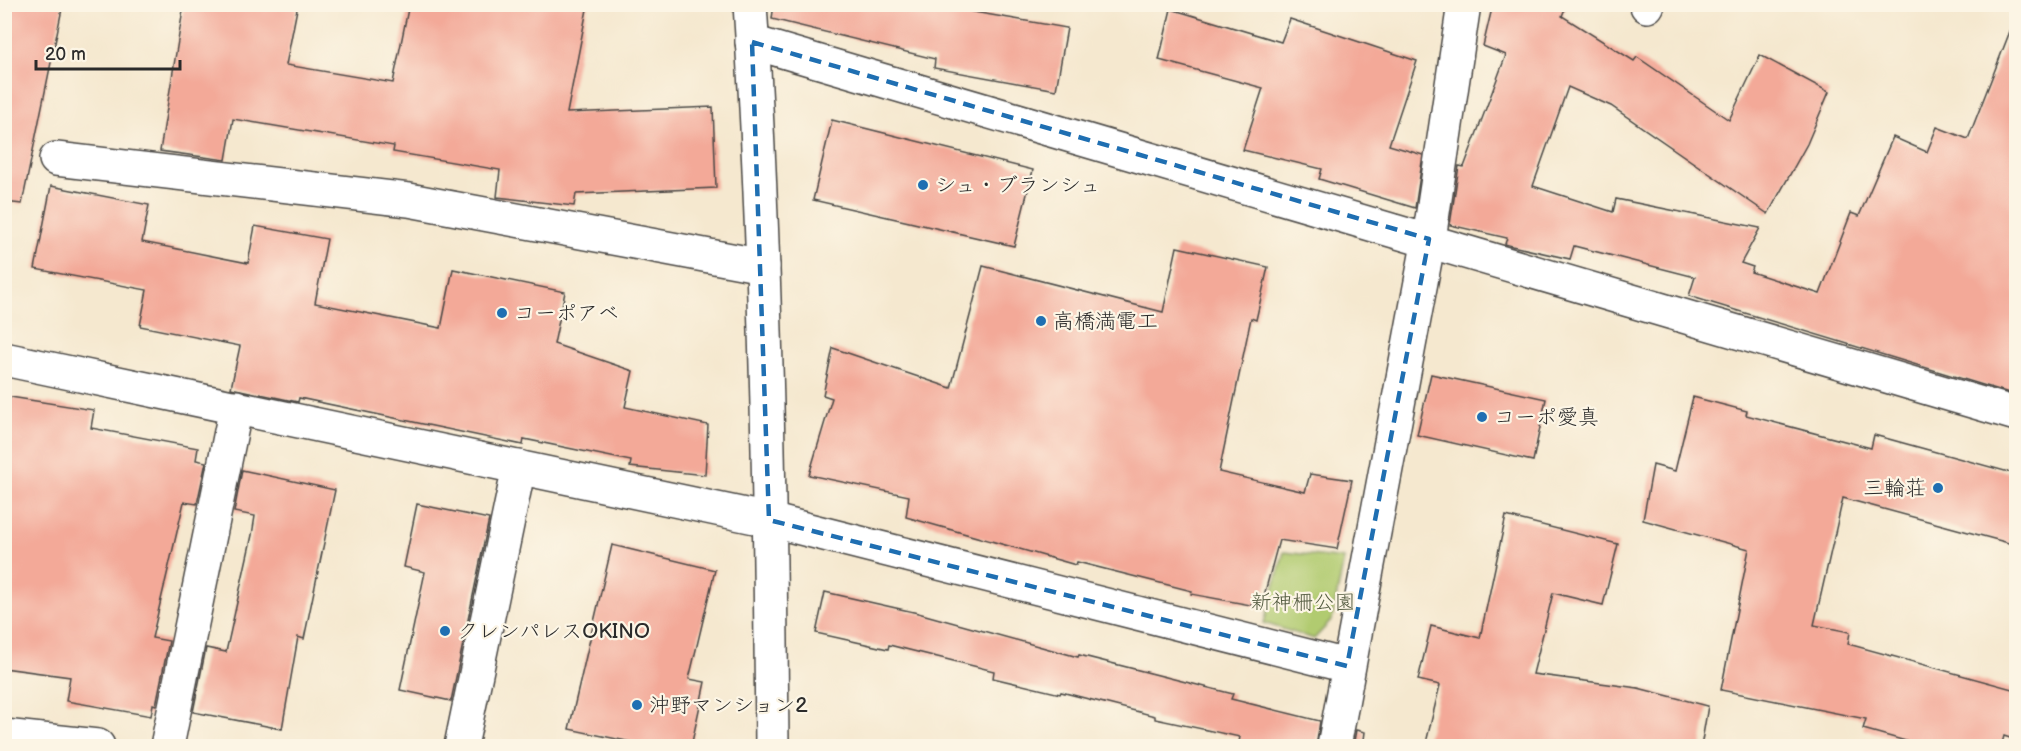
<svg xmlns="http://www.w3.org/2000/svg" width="2021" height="751" font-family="'Balsamiq Sans','Klee One',sans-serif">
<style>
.green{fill:#b1cb70;stroke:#6e7b4e;stroke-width:1.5}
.building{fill:#f3a998}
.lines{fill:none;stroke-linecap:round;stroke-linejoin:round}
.minor-casing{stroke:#494744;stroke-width:36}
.minor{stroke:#fff;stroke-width:33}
.marked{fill:none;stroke:#1f6fb2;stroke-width:4.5;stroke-dasharray:12 8;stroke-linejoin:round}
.poi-dot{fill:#1f6fb2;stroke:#fcf5e5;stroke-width:2}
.labels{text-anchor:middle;stroke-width:4.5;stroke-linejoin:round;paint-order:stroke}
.poi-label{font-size:21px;fill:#2b2b2b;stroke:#fcf5e5;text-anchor:start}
.park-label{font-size:21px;fill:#535b40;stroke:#fcf5e5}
</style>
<rect width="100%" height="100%" fill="#fcf5e5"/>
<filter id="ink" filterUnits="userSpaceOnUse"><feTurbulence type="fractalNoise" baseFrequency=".0167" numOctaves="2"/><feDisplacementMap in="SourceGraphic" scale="12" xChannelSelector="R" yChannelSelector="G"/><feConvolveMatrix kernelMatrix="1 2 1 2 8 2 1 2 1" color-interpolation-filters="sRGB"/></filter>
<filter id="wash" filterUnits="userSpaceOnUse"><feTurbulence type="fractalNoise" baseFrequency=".008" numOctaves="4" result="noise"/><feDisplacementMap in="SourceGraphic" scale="24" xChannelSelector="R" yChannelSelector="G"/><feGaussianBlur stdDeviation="1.35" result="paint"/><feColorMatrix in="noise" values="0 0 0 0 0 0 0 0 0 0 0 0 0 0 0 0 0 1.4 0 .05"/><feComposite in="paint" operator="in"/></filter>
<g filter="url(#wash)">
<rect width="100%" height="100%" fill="#f5e8cf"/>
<!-- green -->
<path class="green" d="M1284 552 1344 559 1332 620 1314 639 1264 623Z"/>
<g id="blocks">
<!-- building -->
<g class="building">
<path d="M4 4H63L22 204 4 202Z"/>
<path d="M184 4H298L286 65 393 83 409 4H588L567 113 713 107 716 188 576 194 574 206 497 197 500 170 393 152 394 146 233 119 226 160 160 151Z"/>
<path d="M774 4H927L1067 28 1056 90 934 68 935 59 772 19Z"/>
<path d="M1493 4H1567L1562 16 1634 61 1637 57 1729 120 1760 55 1829 92 1807 144 1768 214 1611 106 1568 87 1533 186 1613 212 1616 199 1760 228 1741 263 1753 267 1751 272 1820 294 1851 213 1859 216 1893 137 1927 152 1937 127 1968 139 2014 21H2016V395L1689 296 1695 277 1574 246 1570 259 1512 246 1505 244 1507 238 1450 225 1459 166 1464 167 1506 55 1483 46Z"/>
<path d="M1171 9 1281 42 1290 19 1417 61 1389 145 1423 155 1415 208 1319 179 1322 169 1243 150 1263 88 1159 60Z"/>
<path d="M832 120 1033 170 1014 246 813 200Z"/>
<path d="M51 186 149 205 142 242 248 263 255 226 327 239 315 303 441 328 453 269 565 292 554 344 633 371 625 407 708 425 705 475 630 467 631 461 524 439 523 445 299 398 298 402 231 388 240 346 140 326 147 290 35 269Z"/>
<path d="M1177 247 1268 267 1256 320 1251 318 1219 472 1305 492 1310 474 1352 480 1337 549 1279 540 1261 607 1191 594 1192 591 1077 562 1076 565 906 517 909 496 809 475 832 398 823 395 833 348 951 388 983 266 1163 312Z"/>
<path d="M1431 374 1546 399 1533 461 1417 435Z"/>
<path d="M4 396 94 410 91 428 198 448 196 460 206 462 197 504 184 502 152 638 169 641 156 705 153 704 151 716 66 701 70 677 4 668Z"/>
<path d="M1693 397 1747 411 1746 415 1871 448 1874 435 2016 474V545L1843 498 1814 625 1850 632 1848 644 2016 690V740L2004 736 2001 747H1927L1863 729 1866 719 1721 690 1749 549 1643 520 1653 465 1675 471Z"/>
<path d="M242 470 335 490 304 639 298 637 282 729 193 712 206 648 226 652 252 535 255 516 234 512Z"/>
<path d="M417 504 489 519 451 701 400 690 425 572 404 567Z"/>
<path d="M1506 516 1618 544 1603 605 1553 593 1533 674 1638 688 1708 706 1701 747H1425L1440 685 1418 680 1431 626 1480 638Z"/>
<path d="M612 545 715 570 689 679 705 682 691 747H655L569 729Z"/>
<path d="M825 592 918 613 1078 657 1079 655 1233 694 1231 699 1320 721 1316 747H1238L1240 737 1155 719V716L1061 692 1060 694 993 678 994 671 889 645 888 649 816 633Z"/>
<path d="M1356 730 1365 732 1363 747H1353Z"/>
</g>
</g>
</g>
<g filter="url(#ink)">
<use href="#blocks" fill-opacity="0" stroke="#494744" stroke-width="1.5"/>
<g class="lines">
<!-- minor casing -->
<g class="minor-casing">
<g id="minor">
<path d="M750 4C766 251 770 499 772 746"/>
<path d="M1647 6 1648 4"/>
<path d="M752 42 2016 414"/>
<path d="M56 159 409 200 763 266"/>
<path d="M4 359 769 520 1347 666"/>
<path d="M4 736 98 746"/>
<path d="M167 746 236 407"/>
<path d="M461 746 519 467"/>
<path d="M1334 746 1429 239 1464 4"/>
</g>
</g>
<!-- minor -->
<use href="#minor" class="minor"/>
</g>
</g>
<!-- marked area -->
<path class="marked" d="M752 42 1429 239 1347 666 769 520Z"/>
<!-- markers -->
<g class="poi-dot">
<circle cx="923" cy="185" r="6"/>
<circle cx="502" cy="313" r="6"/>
<circle cx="1041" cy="321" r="6"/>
<circle cx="1482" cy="417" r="6"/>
<circle cx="1938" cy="488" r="6"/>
<circle cx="445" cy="631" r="6"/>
<circle cx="637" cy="705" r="6"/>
</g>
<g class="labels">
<!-- poi labels -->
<g class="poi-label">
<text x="935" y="192">シュ・ブランシュ</text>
<text x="514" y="320">コーポアベ</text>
<text x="1053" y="328">高橋満電工</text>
<text x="1494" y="424">コーポ愛真</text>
<text x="1926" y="495" text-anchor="end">三輪荘</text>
<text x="457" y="638">クレンパレスOKINO</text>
<text x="649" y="712">沖野マンション2</text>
</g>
<!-- park labels -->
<g class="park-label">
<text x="1303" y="609">新神柵公園</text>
</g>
</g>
<!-- margin -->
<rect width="2021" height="751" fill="none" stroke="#fcf5e5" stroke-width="24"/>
<!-- scale -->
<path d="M36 60v9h144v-9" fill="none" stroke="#2b2b2b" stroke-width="3"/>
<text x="45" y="60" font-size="18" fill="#2b2b2b" stroke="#fcf5e5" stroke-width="4.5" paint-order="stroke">20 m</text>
</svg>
